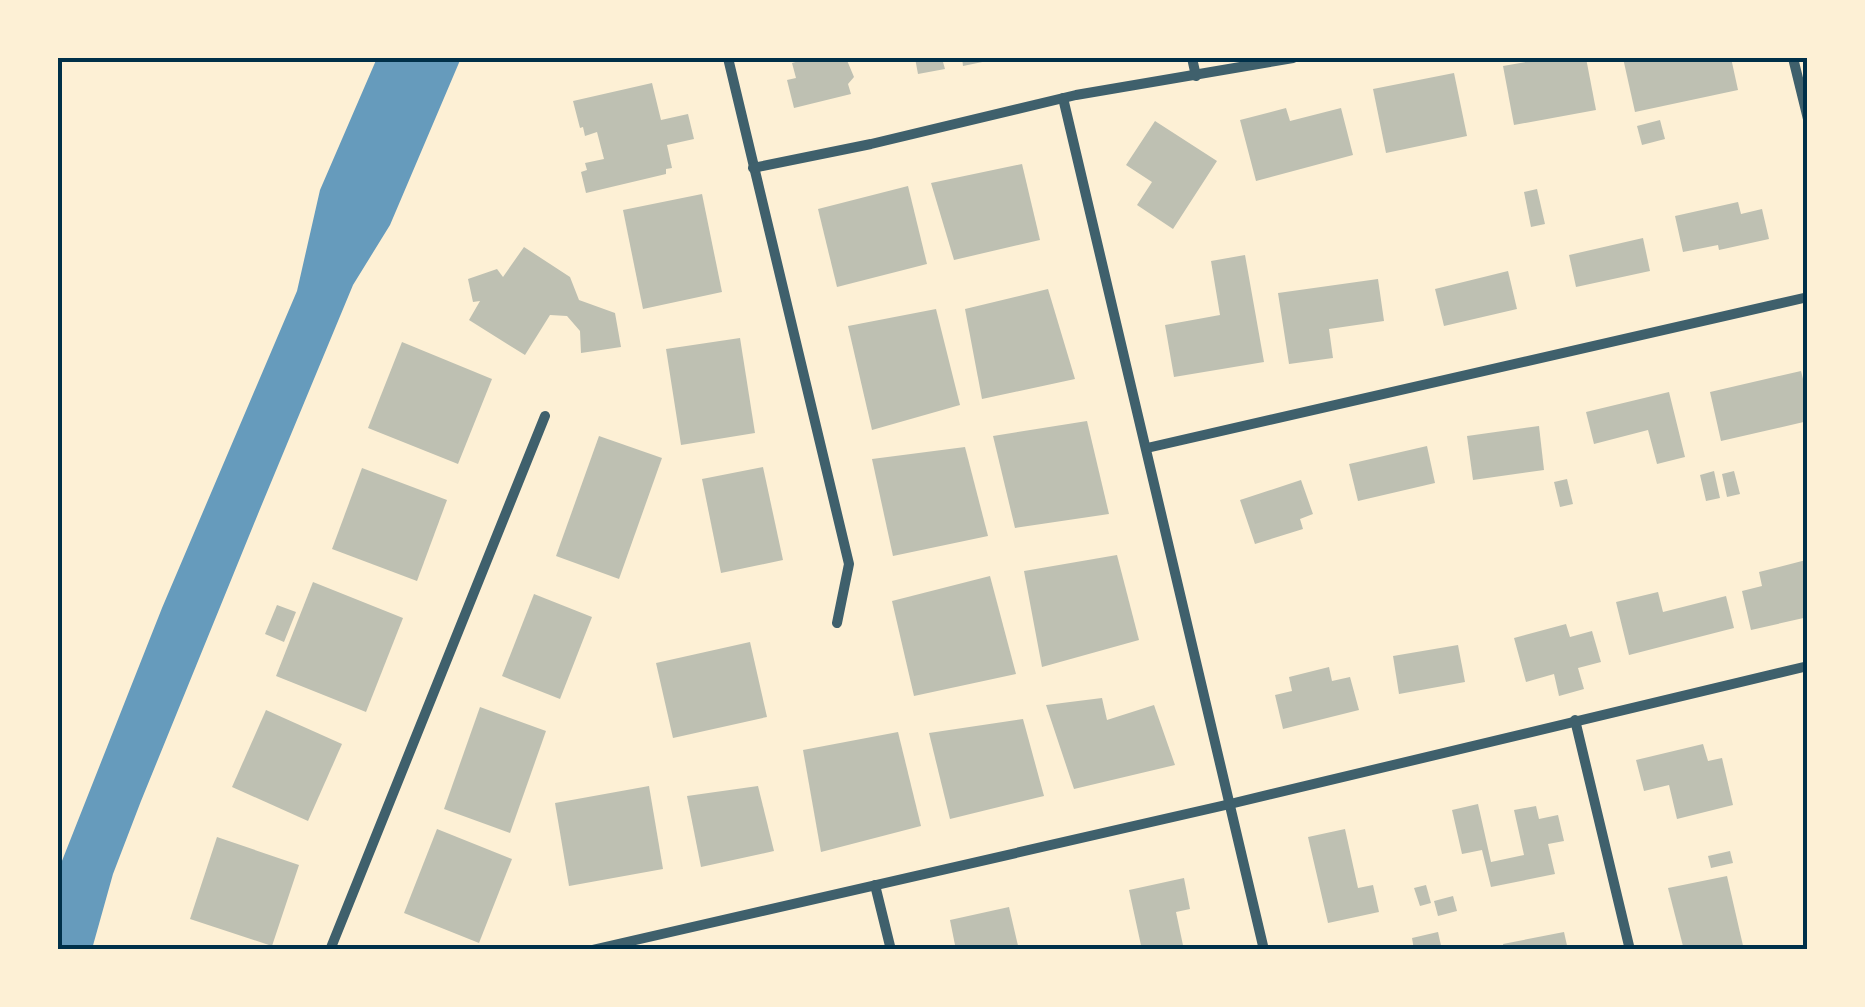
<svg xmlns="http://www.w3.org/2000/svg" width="1865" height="1007" font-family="Roboto,sans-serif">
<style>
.water{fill:#669bbc}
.building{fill:#bec0b2}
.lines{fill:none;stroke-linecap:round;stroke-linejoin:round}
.minor{stroke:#3f606c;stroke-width:10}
.neatline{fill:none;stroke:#003049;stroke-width:4}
</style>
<rect width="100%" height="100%" fill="#fdf0d5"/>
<!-- water -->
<path class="water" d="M377 58H461L390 225 353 285 260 509 141 801 113 874 92 949H58V871L162 608 297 291 320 190Z"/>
<!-- building -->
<g class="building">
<path d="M810 58H846L854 77 848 84 851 94 794 108 787 80 796 78 792 63Z"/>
<path d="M915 58H954L955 59 943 62 945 69 918 74Z"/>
<path d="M962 58H997V59L963 66Z"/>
<path d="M1549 58H1586L1596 110 1514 125 1503 66Z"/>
<path d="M1623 58H1731L1738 90 1635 112Z"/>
<path d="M1454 73 1467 136 1386 153 1373 89Z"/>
<path d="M652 83 661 120 688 114 694 139 667 145 672 168 666 169V174L586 193 581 172 587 170 585 163 604 159 597 132 585 136 583 127 580 128 573 101Z"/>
<path d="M1286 108 1290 121 1341 108 1353 155 1256 181 1240 120Z"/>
<path d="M1660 120 1665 139 1642 145 1637 126Z"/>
<path d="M1155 121 1217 161 1173 229 1137 205 1152 182 1126 165Z"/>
<path d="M1022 164 1040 240 954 260 931 183Z"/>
<path d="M908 186 927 264 837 287 818 209Z"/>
<path d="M1537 189 1545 224 1531 227 1524 192Z"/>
<path d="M702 194 722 292 643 309 623 210Z"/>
<path d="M1738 202 1741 214 1762 209 1769 239 1719 250 1718 245 1683 252 1675 216Z"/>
<path d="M1643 238 1650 271 1576 287 1569 255Z"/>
<path d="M524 247 570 277 579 300 615 313 621 347 581 353 580 331 567 316 550 315 525 355 469 320 480 301 473 302 468 279 497 269 503 277Z"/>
<path d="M1245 255 1264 362 1174 377 1165 325 1220 315 1211 261Z"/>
<path d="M1508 271 1517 309 1444 326 1435 289Z"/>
<path d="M1378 279 1384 321 1329 329 1333 358 1289 364 1278 293Z"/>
<path d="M1048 289 1075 379 982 399 965 309Z"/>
<path d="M936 309 960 405 872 430 848 326Z"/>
<path d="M740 338 755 433 681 445 666 349Z"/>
<path d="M402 342 492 379 458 464 368 428Z"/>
<path d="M1801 371 1808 399V421L1721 441 1710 392Z"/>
<path d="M1669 392 1685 457 1657 464 1648 430 1594 444 1586 412Z"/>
<path d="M1087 421 1109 514 1015 528 993 436Z"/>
<path d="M1539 426 1544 470 1473 480 1467 436Z"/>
<path d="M599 436 662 458 619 579 556 556Z"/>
<path d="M1427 446 1435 483 1358 501 1349 464Z"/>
<path d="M965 447 988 536 893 556 872 459Z"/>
<path d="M763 467 783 560 721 573 702 479Z"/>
<path d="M362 468 447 500 417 581 332 549Z"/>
<path d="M1714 471 1720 498 1706 501 1700 475Z"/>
<path d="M1734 471 1740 494 1727 497 1722 474Z"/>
<path d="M1567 479 1573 504 1560 507 1554 482Z"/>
<path d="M1301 480 1313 514 1300 519 1303 529 1255 544 1240 500Z"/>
<path d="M1117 555 1139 640 1042 667 1024 571Z"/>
<path d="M1806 560 1808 617 1751 630 1742 591 1762 586 1759 572Z"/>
<path d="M990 576 1016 674 914 696 892 601Z"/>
<path d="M313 582 403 618 366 712 276 676Z"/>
<path d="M1658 592 1663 612 1726 596 1734 628 1629 655 1616 602Z"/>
<path d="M534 594 592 617 560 699 502 676Z"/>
<path d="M277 605 296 612 284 642 265 634Z"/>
<path d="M1566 624 1570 637 1592 631 1601 662 1578 668 1584 689 1559 696 1554 674 1526 682 1514 638Z"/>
<path d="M750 642 767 717 673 738 656 663Z"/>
<path d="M1458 645 1465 682 1399 694 1393 656Z"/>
<path d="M1329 667 1332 681 1350 677 1359 710 1283 729 1275 695 1292 691 1289 677Z"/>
<path d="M1102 698 1107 720 1154 705 1175 765 1074 789 1046 705Z"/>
<path d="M480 707 546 731 510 833 444 809Z"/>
<path d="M266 710 342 744 308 821 232 787Z"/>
<path d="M1023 719 1044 796 950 819 929 733Z"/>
<path d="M898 732 921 826 821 852 803 750Z"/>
<path d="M1703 744 1708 761 1722 758 1733 805 1677 819 1669 785 1644 791 1636 760Z"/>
<path d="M649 786 663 869 569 886 555 803Z"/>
<path d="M758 786 774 851 701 867 687 796Z"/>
<path d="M1478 804 1491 862 1524 855 1514 810 1536 806 1539 819 1558 815 1564 841 1548 844 1555 874 1491 887 1482 850 1462 854 1452 810Z"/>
<path d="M437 829 512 859 479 943 404 913Z"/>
<path d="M1345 829 1358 888 1373 885 1379 912 1328 923 1308 837Z"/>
<path d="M217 837 299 865 272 946 190 919Z"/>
<path d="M1730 851 1733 863 1711 868 1708 856Z"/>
<path d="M1727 876 1744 950H1684L1668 888Z"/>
<path d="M1184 878 1190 909 1176 912 1184 950H1142L1129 890Z"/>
<path d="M1426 885 1431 903 1420 906 1414 888Z"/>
<path d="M1453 896 1457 911 1438 916 1434 901Z"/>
<path d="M1009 907 1019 950H956L950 920Z"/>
<path d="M1438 932 1442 950H1414L1412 938Z"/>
<path d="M1564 932 1568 950H1504L1503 944Z"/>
</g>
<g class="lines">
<!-- minor -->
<g class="minor">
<path d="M728 58 849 564 837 623"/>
<path d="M1192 58 1196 76"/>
<path d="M1793 58 1808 119"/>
<path d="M1063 98 1264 950"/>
<path d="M753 168 871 144 1076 95 1293 58"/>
<path d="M1147 448 1808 297"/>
<path d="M1575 720 1630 950"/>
<path d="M875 885 891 950"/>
<path d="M330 950 545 416"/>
<path d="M592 950 1230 804 1808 666"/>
</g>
</g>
<!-- border -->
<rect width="1865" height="1007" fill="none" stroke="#fdf0d5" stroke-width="120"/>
<rect x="60" y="60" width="1745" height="887" class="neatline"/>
</svg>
